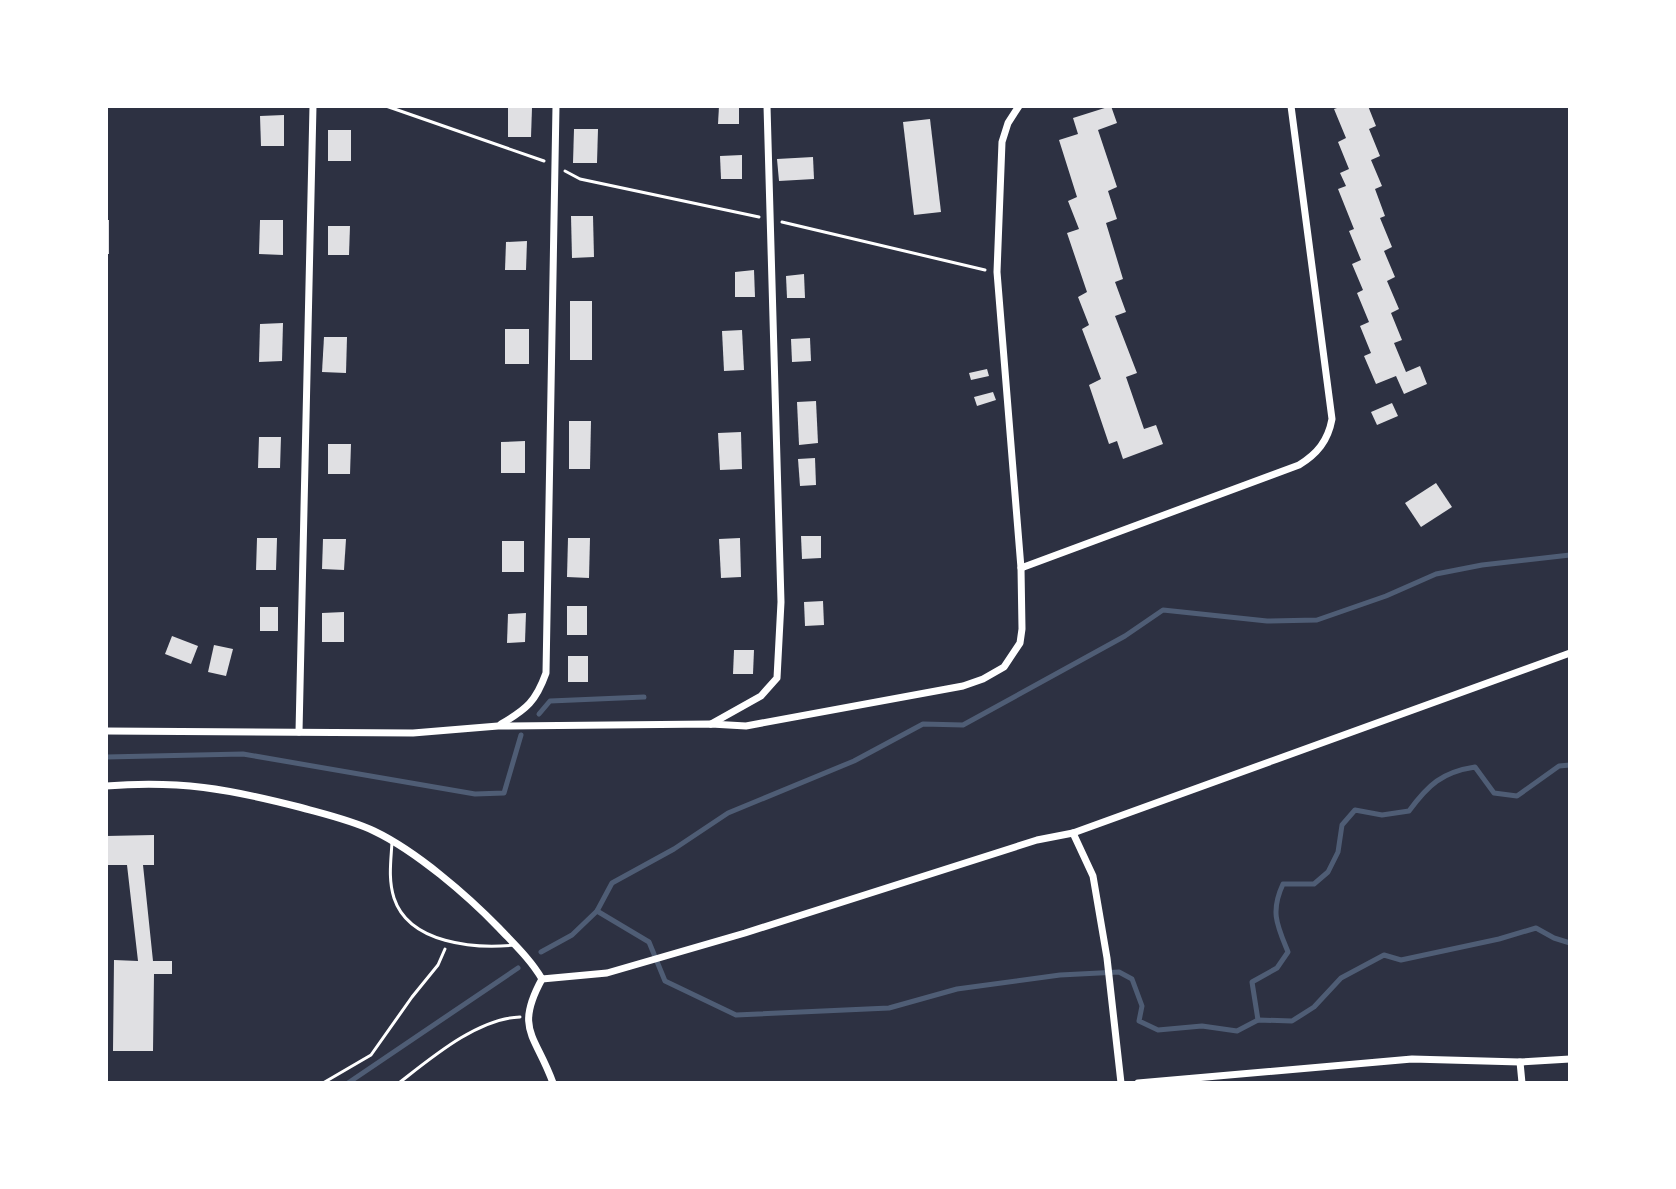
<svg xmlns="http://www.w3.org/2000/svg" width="1676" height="1189" font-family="Raleway,sans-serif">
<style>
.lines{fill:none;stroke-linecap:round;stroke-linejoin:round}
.stream{stroke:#4f5d75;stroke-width:5}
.building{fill:#e0e0e3}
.path{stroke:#fff;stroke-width:3}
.service{stroke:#fff;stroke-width:3}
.minor{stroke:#fff;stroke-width:7}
</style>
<rect width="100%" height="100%" fill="#2d3142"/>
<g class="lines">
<!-- stream -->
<g class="stream">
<path d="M539 714 550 701 644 697"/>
<path d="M106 757 243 754 475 794 504 793 521 735"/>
<path d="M597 911 649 942 665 981 736 1015 889 1008 957 989 1060 975 1119 972 1132 979 1142 1006 1139 1021 1158 1030 1202 1026 1237 1031 1258 1020 1292 1021 1314 1007 1341 978 1384 955 1401 960 1499 939 1536 928 1554 938 1570 943"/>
<path d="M541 952 572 935 597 911 612 883 674 849 728 813 854 761 923 724 963 725 1125 636 1163 610 1267 621 1317 620 1386 596 1436 574 1482 565 1570 555"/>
<path d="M1258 1020 1252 982 1277 968 1288 952C1277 925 1270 912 1283 884H1314L1328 872 1338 852 1342 825 1355 810 1382 815 1409 811C1428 785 1442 772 1475 767L1494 793 1517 796 1559 766 1570 765"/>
<path d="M348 1083 518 968"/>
</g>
</g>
<!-- building -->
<g class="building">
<path d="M719 106H739V124H718Z"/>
<path d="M1111 106 1117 123 1098 130 1117 187 1108 191 1117 219 1106 223 1123 279 1115 282 1126 312 1115 316 1137 373 1126 377 1144 429 1156 425 1163 444 1123 459 1117 441 1109 444 1089 385 1101 379 1082 329 1089 325 1078 297 1087 292 1067 233 1079 229 1068 201 1077 197 1059 140 1078 134 1073 118Z"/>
<path d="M1343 106H1368L1376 126 1369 129 1380 156 1371 160 1382 186 1375 189 1385 216 1380 218 1392 247 1384 251 1395 277 1387 281 1399 309 1391 313 1402 340 1394 343 1406 372 1420 366 1427 384 1404 394 1396 376 1376 384 1364 356 1371 353 1360 326 1369 322 1357 293 1363 290 1352 264 1361 260 1349 231 1354 229 1338 189 1346 186 1340 173 1349 169 1338 142 1346 138 1334 109Z"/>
<path d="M508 108H532L531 137H508Z"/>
<path d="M284 115V146H261L260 116Z"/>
<path d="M930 119 941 212 914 215 903 122Z"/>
<path d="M574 129H598L597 163H573Z"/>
<rect x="328" y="130" width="23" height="31"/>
<path d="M742 155V179H721L720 156Z"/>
<path d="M813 157 814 179 779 181 777 159Z"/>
<path d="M571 216H593L594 257 572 258Z"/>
<rect x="106" y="220" width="3" height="34"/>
<path d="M260 220H283V255L259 254Z"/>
<path d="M328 226H350L349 255H328Z"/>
<path d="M527 241 526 270H505L506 242Z"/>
<path d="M754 270 755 297H735V272Z"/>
<path d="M804 274 805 298H787L786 276Z"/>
<rect x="570" y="301" width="22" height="59"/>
<path d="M283 323 282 361 259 362 260 324Z"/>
<rect x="505" y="329" width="24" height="35"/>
<path d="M742 330 744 370 724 371 722 331Z"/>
<path d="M324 337H347L346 373 322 372Z"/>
<path d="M810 338 811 361 792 362 791 339Z"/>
<path d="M987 369 989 376 971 380 969 373Z"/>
<path d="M993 392 996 400 977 406 974 397Z"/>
<path d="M816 401 818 443 799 445 797 402Z"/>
<path d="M1392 403 1398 416 1377 425 1371 412Z"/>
<path d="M569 421H591L590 469H569Z"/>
<path d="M741 432 742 469 720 470 718 433Z"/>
<path d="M259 437H281L280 468H258Z"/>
<path d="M525 441V473H501V442Z"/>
<path d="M328 444H351L350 474H328Z"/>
<path d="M815 458 816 485 800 486 798 459Z"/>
<path d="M1436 483 1452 507 1421 527 1405 503Z"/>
<path d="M801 536H821V558L802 559Z"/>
<path d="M257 538H277L276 570H256Z"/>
<path d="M568 538H590L589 578 567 577Z"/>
<path d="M740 538 741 577 721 578 719 539Z"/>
<path d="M323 539H346L344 570 322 569Z"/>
<rect x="502" y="541" width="22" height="31"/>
<path d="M823 601 824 625 805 626 804 602Z"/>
<rect x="567" y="606" width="20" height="29"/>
<rect x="260" y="607" width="18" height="24"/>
<path d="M344 612V642H322V613Z"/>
<path d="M526 613 525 642 507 643 508 614Z"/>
<path d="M172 636 198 646 191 664 165 654Z"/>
<path d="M214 645 233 649 226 676 208 672Z"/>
<path d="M734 650H754L753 674H733Z"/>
<rect x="568" y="656" width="20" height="26"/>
<path d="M154 835V865H143L153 961H172V974H154L153 1051H113L114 960 138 961 127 865H106V836Z"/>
</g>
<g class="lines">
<!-- path -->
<g class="path">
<path d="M386 106 544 161"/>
<path d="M565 171 580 179 759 217"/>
<path d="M782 222 985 270"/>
<path d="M323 1083 371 1055 412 997 438 965 445 949"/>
<path d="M399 1083C431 1058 478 1018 520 1017"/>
</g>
<!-- service -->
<path class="service" d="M392 842C391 861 388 879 394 898 409 944 475 949 515 945"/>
<!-- minor -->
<g class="minor">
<path d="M1021 568 1299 465C1317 454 1328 441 1332 419L1291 106"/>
<path d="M501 724C527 709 536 701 546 673L556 106"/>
<path d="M711 724 761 696 777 678 781 602 767 106"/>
<path d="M106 731 413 733 498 726 711 724 746 726 963 686 983 679 1004 667 1020 643 1022 629 1021 568 997 272 1002 142 1008 123 1019 106"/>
<path d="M299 732 313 106"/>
<path d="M106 786C179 780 229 789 299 807 324 814 351 820 374 831 416 851 467 895 499 928 515 945 531 960 542 979L607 973 745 933 1037 840 1073 833 1570 653"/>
<path d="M1073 833 1093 876 1107 958 1121 1083"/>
<path d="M542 979C514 1030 536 1035 553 1083"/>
<path d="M1520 1062 1522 1083"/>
<path d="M1138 1083 1412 1059 1520 1062 1570 1059"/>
</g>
</g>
<!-- border -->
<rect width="1676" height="1189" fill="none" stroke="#ffffff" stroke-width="216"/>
</svg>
